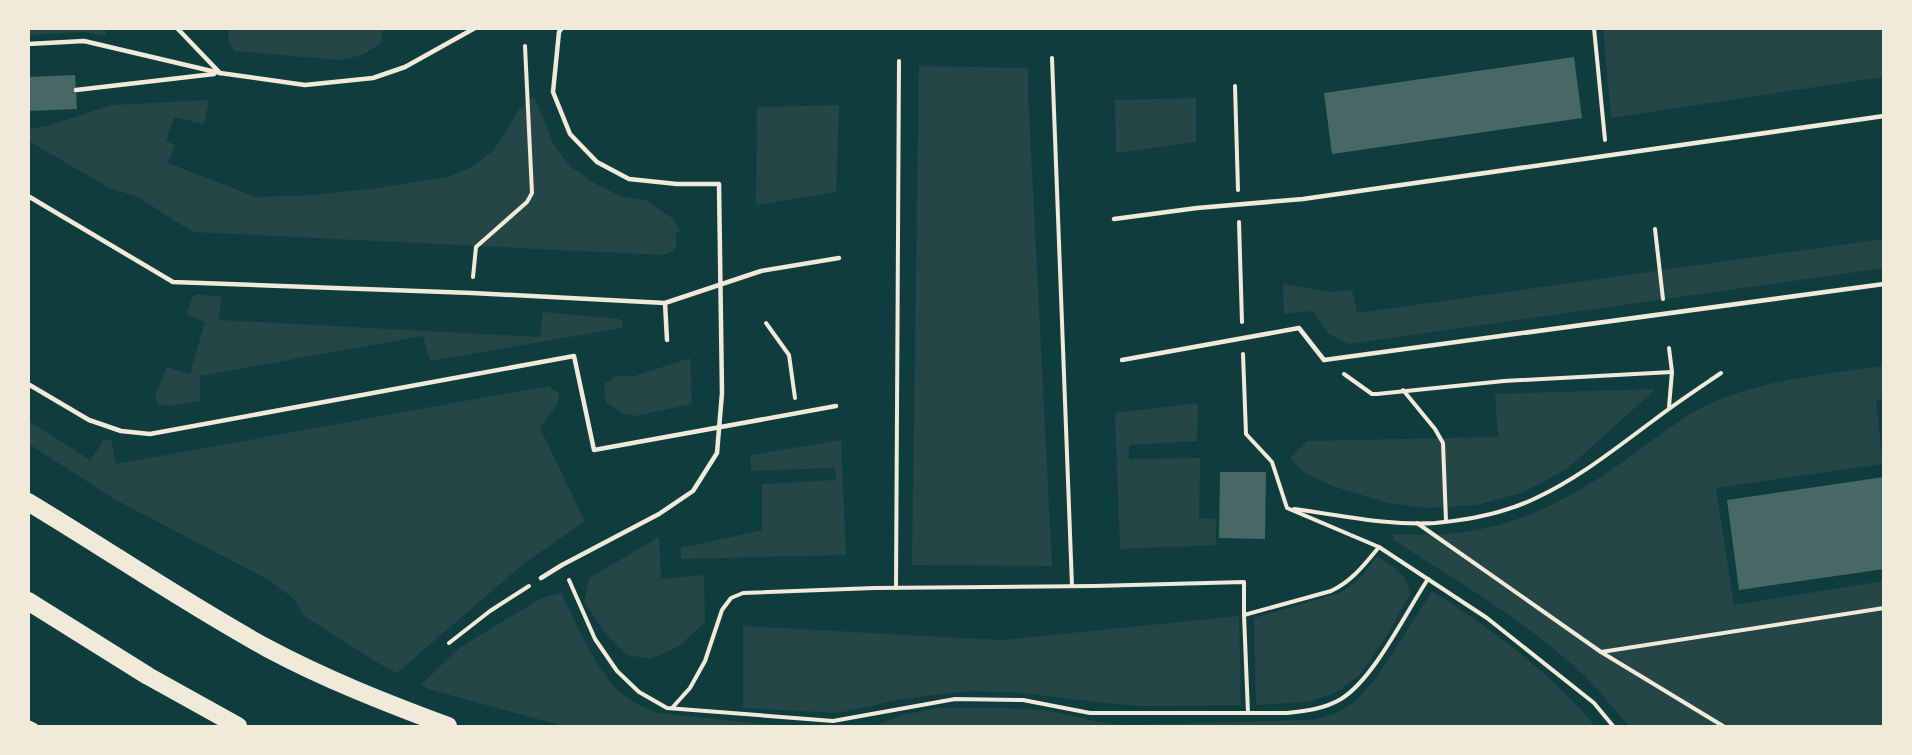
<svg xmlns="http://www.w3.org/2000/svg" width="1912" height="755" font-family="Manrope,sans-serif">
<style>
.green{fill:#244646}
.building{fill:#486865}
.lines{fill:none;stroke-linecap:round;stroke-linejoin:round}
.path{stroke:#f1e9da;stroke-width:4}
.service{stroke:#f1e9da;stroke-width:4.5}
.motorway{stroke:#f1e9da;stroke-width:18}
</style>
<rect width="100%" height="100%" fill="#0f3d3e"/>
<!-- green -->
<g class="green">
<path d="M105 28 107 36 84 32 29 35V29Z"/>
<path d="M228 29V28L383 29 380 44 362 55 340 60 235 51 229 43Z"/>
<path d="M1603 29H1883V77L1611 118Z"/>
<path d="M919 66 1028 68V92L1052 566 912 565Z"/>
<path d="M534 96 553 143 571 167 596 184 622 197 646 200 672 218 681 231 675 232 677 243 674 251 663 255 193 232 136 196 109 188 29 141V129L47 126 112 105 209 100 204 124 174 117 166 141 175 145 168 163 256 197 312 195 371 189 447 177 472 167 494 150 518 111Z"/>
<path d="M1196 98V142L1116 153 1115 100Z"/>
<path d="M839 105 836 192 756 205 757 107Z"/>
<path d="M1883 239V268L1348 344 1329 334 1313 311 1284 314 1283 284 1332 292 1352 290 1357 313Z"/>
<path d="M197 294 221 297 219 320 540 337 543 312 619 319 623 322 622 328 430 361 423 336 200 376V401L171 406 158 404 155 396 167 367 190 374 205 322 187 314 192 297Z"/>
<path d="M690 358 692 404 636 416 622 413 606 402 604 390 605 383 616 376H635Z"/>
<path d="M1883 366V399L1876 401 1883 464 1716 488 1734 605 1883 581V726H1629C1612 707 1596 686 1577 669 1522 618 1456 581 1394 540L1393 534C1411 534 1430 535 1448 534 1520 527 1568 500 1627 459 1655 439 1683 415 1714 402 1768 379 1827 374 1883 366Z"/>
<path d="M548 386 559 393 558 403 540 428 585 521 522 565 397 673 378 663 304 616 293 598 269 580 116 500 29 444V421L90 460 104 440H111L116 464Z"/>
<path d="M1656 389 1568 468 1524 492 1477 505 1426 508 1388 503 1335 487 1305 473 1290 458 1307 441 1498 437 1495 394Z"/>
<path d="M1198 403 1197 441 1129 445V459L1200 458 1199 518 1216 519V545L1120 549 1115 413Z"/>
<path d="M841 440 846 555 681 559V548L762 530V484L836 480 835 468 751 471 750 455Z"/>
<path d="M659 537 661 579 704 575 705 622 679 646 651 659 627 655 607 635 584 602 589 578Z"/>
<path d="M1377 557C1394 566 1407 573 1410 594L1389 632 1360 675 1336 692 1309 702 1256 705 1254 618 1342 592 1358 580Z"/>
<path d="M1432 591C1491 629 1550 672 1595 726H866L876 725 902 715 939 708H1001L1046 710 1094 721 1121 725 1312 720 1337 713 1357 700 1379 674Z"/>
<path d="M561 593C575 620 598 675 621 693 632 702 645 708 658 713L784 726H563L428 689 421 685 459 648 542 598Z"/>
<path d="M1239 616 1241 705 1143 706 1104 703 1022 693 970 691 902 699 838 713 743 708V626L1000 640Z"/>
</g>
<!-- building -->
<g class="building">
<path d="M1574 57 1582 118 1332 154 1324 93Z"/>
<path d="M75 75 77 109 28 111V77Z"/>
<path d="M1220 472H1266L1265 539 1219 538Z"/>
<path d="M1884 477V569L1739 590 1727 500Z"/>
</g>
<g class="lines">
<!-- path -->
<g class="path">
<path d="M1594 28 1605 140"/>
<path d="M1052 58 1072 586"/>
<path d="M1235 86 1238 190"/>
<path d="M1239 222 1242 322"/>
<path d="M1655 229 1663 299"/>
<path d="M473 277 476 247 527 202 532 193 525 46"/>
<path d="M766 323 789 355 795 398"/>
<path d="M1243 354 1246 434 1272 462 1287 508 1379 547 1487 618 1594 703 1613 726"/>
<path d="M1344 374 1372 394H1377L1504 381 1672 372"/>
<path d="M1403 390 1435 429 1443 443 1446 521"/>
<path d="M1669 407 1672 372 1669 348"/>
<path d="M1294 509C1340 515 1388 526 1435 523 1469 520 1505 513 1536 498 1579 478 1616 448 1654 420 1676 403 1699 388 1721 373"/>
<path d="M1417 523 1601 652 1723 726"/>
<path d="M569 580 595 639 617 671 639 692 667 708 833 721 955 699 1023 700 1090 713H1287C1306 711 1324 709 1341 699 1374 679 1406 612 1428 579"/>
<path d="M896 588 899 61"/>
<path d="M449 643 490 611 529 586"/>
<path d="M1601 652 1884 608"/>
<path d="M672 708 690 688 705 661 722 610 731 598 743 593 874 588 1094 586 1244 582V615"/>
<path d="M1248 713 1244 615 1331 591C1352 581 1364 565 1379 547"/>
</g>
<!-- service -->
<g class="service">
<path d="M177 28 220 73"/>
<path d="M28 44 84 41 220 73 305 85 373 78 405 67 475 28"/>
<path d="M76 90 214 74"/>
<path d="M28 196 173 282 472 293 665 303 761 271 839 258"/>
<path d="M1114 219 1197 208 1303 199 1884 116"/>
<path d="M665 303 667 340"/>
<path d="M1122 360 1299 328 1324 360 1884 284"/>
<path d="M28 384 89 420 121 431 150 434 574 356 594 450 836 406"/>
<path d="M541 578 562 565 659 514 693 491 717 453 722 393 719 184H677L629 179 597 162 570 134 553 92 559 32 562 28"/>
<path d="M28 722 36 726"/>
</g>
<!-- motorway -->
<g class="motorway">
<path d="M28 502C108 550 185 603 267 648 325 679 386 703 448 726"/>
<path d="M28 601 148 676 238 726"/>
</g>
</g>
<!-- border -->
<rect width="1912" height="755" fill="none" stroke="#f1e9da" stroke-width="60"/>
</svg>
